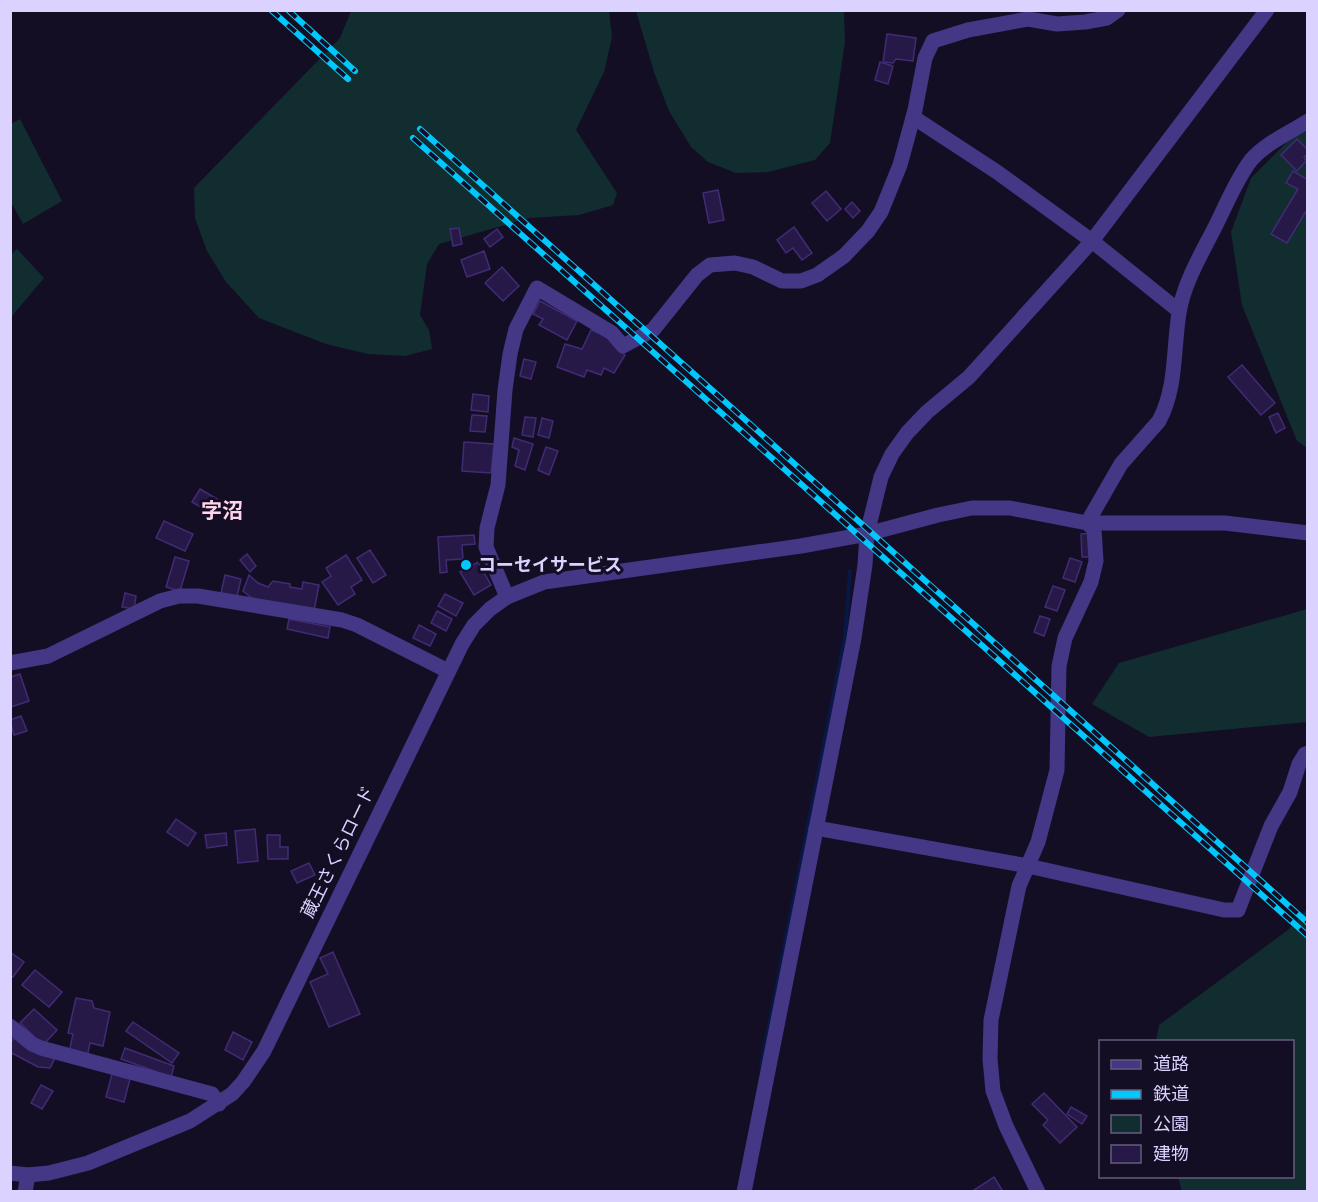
<svg xmlns="http://www.w3.org/2000/svg" width="1318" height="1202" font-family="'Open Sans','Noto Sans JP',sans-serif">
<style>
.green{fill:#112d30}
.lines{fill:none;stroke-linecap:round;stroke-linejoin:round}
.stream{stroke:#081744;stroke-width:4}
.building{fill:#271947;stroke:#412b74;stroke-width:1.5}
.minor{stroke:#433786;stroke-width:15}
.tertiary{stroke:#433786;stroke-width:15}
.rail-casing{stroke:#00c8fd;stroke-width:6}
.rail{stroke:#140e25;stroke-width:4;stroke-dasharray:11;stroke-linecap:butt}
.poi-dot{fill:#00c8fd;stroke:#140e25;stroke-width:2}
.labels{text-anchor:middle;stroke-width:6;stroke-linejoin:round;paint-order:stroke}
.poi-label{font-size:18px;font-weight:bold;fill:#dcd2ff;stroke:#140e25;text-anchor:start}
.street-label{font-size:18px;fill:#dcd2ff;stroke:#140e25}
.quarter-label{font-size:21px;font-weight:bold;fill:#ffd4eb;stroke:#140e25}
</style>
<rect width="100%" height="100%" fill="#140e25"/>
<!-- green -->
<g class="green">
<path d="M351 11H609L612 37 604 72 576 130 617 193 613 205 579 215 529 218 439 244 427 264 420 315 429 330 432 349 405 356 368 354 326 344 259 318 226 282 207 251 195 218 194 188 340 38Z"/>
<path d="M636 11H844L845 42 830 143 815 160 768 172 736 173 708 162 691 147 669 111 654 72Z"/>
<path d="M20 119 62 201 23 224 11 202V124Z"/>
<path d="M1307 130V448L1297 441 1242 305 1231 232 1251 178 1290 139Z"/>
<path d="M17 249 44 278 11 317V255Z"/>
<path d="M1307 609V722L1149 737 1092 704 1119 663Z"/>
<path d="M1307 909V1191H1182L1178 1177 1292 1176V1042L1156 1041 1159 1025 1288 930Z"/>
</g>
<g class="lines">
<!-- stream -->
<path class="stream" d="M761 1066 845 636 850 571"/>
</g>
<!-- building -->
<g class="building">
<path d="M887 34 916 38 913 61 896 59 893 63 883 62Z"/>
<path d="M880 62 893 66 888 84 875 80Z"/>
<path d="M1297 139 1308 150V154L1304 157 1306 161 1297 171 1281 155Z"/>
<path d="M1293 171 1308 180V208L1287 243 1271 234 1298 189 1286 183Z"/>
<path d="M718 190 724 220 709 223 703 193Z"/>
<path d="M826 191 841 209 827 221 812 203Z"/>
<path d="M852 202 860 211 853 218 845 209Z"/>
<path d="M794 227 812 253 802 260 793 248 786 253 777 240Z"/>
<path d="M459 228 462 244 453 246 450 229Z"/>
<path d="M497 229 503 237 490 247 484 239Z"/>
<path d="M484 251 490 269 467 277 461 260Z"/>
<path d="M502 267 519 286 503 301 485 283Z"/>
<path d="M540 301 577 321 567 340 539 325 543 319 533 314Z"/>
<path d="M591 330 610 337 625 355 614 373 604 368 601 375 587 370 584 377 557 367 565 344 582 349Z"/>
<path d="M524 359 536 362 531 379 520 376Z"/>
<path d="M1242 365 1275 403 1261 415 1228 377Z"/>
<path d="M473 394 489 396 488 412 471 410Z"/>
<path d="M1278 413 1285 428 1276 433 1269 417Z"/>
<path d="M472 415 487 416 485 432 470 431Z"/>
<path d="M525 417 536 418 533 437 522 435Z"/>
<path d="M542 418 553 421 549 438 538 435Z"/>
<path d="M514 438 533 444 525 470 515 466 519 450 512 447Z"/>
<path d="M464 442 494 444 491 473 462 471Z"/>
<path d="M546 447 558 451 549 475 538 470Z"/>
<path d="M200 489 224 503 216 516 192 502Z"/>
<path d="M164 521 193 534 185 551 156 538Z"/>
<path d="M1092 533 1093 557H1082L1081 534Z"/>
<path d="M474 535 475 544 462 545 463 559 446 560 447 572 440 573 438 537Z"/>
<path d="M370 550 386 575 373 583 357 558Z"/>
<path d="M247 554 256 566 250 572 240 560Z"/>
<path d="M346 555 362 580 351 587 355 594 338 605 322 582 331 576 326 568Z"/>
<path d="M175 557 189 561 180 591 166 587Z"/>
<path d="M1070 558 1082 562 1075 582 1063 578Z"/>
<path d="M478 562 491 585 474 595 460 572Z"/>
<path d="M225 575 241 579 237 597 221 593Z"/>
<path d="M249 575 258 583 268 587 273 581 290 584V587L302 589 303 582 319 585 314 611 253 599 243 591Z"/>
<path d="M1053 586 1065 590 1057 611 1045 607Z"/>
<path d="M125 593 136 596 134 609 122 607Z"/>
<path d="M445 594 463 603 456 616 438 606Z"/>
<path d="M437 611 452 619 446 631 431 623Z"/>
<path d="M1040 616 1050 619 1044 636 1034 632Z"/>
<path d="M289 619 330 627 328 638 287 629Z"/>
<path d="M419 625 436 634 430 646 413 638Z"/>
<path d="M20 674 29 701 11 707 10 677Z"/>
<path d="M21 716 27 731 14 735 10 720Z"/>
<path d="M176 819 196 833 188 846 167 832Z"/>
<path d="M255 829 258 861 238 863 235 831Z"/>
<path d="M226 833 227 845 207 848 205 835Z"/>
<path d="M267 835H280V847H288V859H268Z"/>
<path d="M309 863 315 875 297 883 291 871Z"/>
<path d="M10 952 24 962 13 977 10 975Z"/>
<path d="M333 952 360 1014 329 1027 310 982 328 974 320 958Z"/>
<path d="M35 970 62 992 49 1007 22 985Z"/>
<path d="M76 998 92 1001 94 1008 110 1012 103 1046 90 1043 87 1057 69 1053 73 1034 68 1033Z"/>
<path d="M34 1009 57 1030 43 1045 20 1023Z"/>
<path d="M133 1022 179 1053 172 1063 126 1031Z"/>
<path d="M233 1032 252 1042 243 1060 225 1050Z"/>
<path d="M14 1038 55 1058 50 1068 38 1067 10 1052V1043Z"/>
<path d="M125 1048 174 1066 171 1077 121 1059Z"/>
<path d="M112 1074 130 1079 124 1102 106 1097Z"/>
<path d="M41 1085 53 1091 42 1109 31 1103Z"/>
<path d="M1044 1093 1077 1127 1060 1143 1043 1125 1048 1120 1032 1104Z"/>
<path d="M1071 1107 1087 1116 1082 1124 1067 1114Z"/>
<path d="M994 1177 1002 1190 999 1192H971Z"/>
</g>
<g class="lines">
<!-- minor -->
<g class="minor">
<path d="M913 117 997 172 1092 241 1179 311"/>
<path d="M507 597 486 547 487 528 498 485 505 390 510 354 516 329 537 288 612 333 623 346 653 330 697 275 710 265 735 263 753 267 782 281H801L817 275 844 256 868 231 881 212 900 165 915 110 925 58 933 41 968 30 1028 19 1057 24 1085 22 1107 18 1118 10"/>
<path d="M10 663 48 656 160 601 179 596H198L342 620 357 625 448 671"/>
<path d="M816 828 1028 866 1224 910H1238L1271 826 1290 792 1299 764 1305 754 1308 753"/>
<path d="M10 1026 32 1044 41 1048 212 1094 219 1104"/>
<path d="M744 1192 854 638 865 565 867 534 881 477 892 454 907 433 927 412 969 377 1092 241 1267 10"/>
<path d="M1038 1192 1006 1126 993 1091 990 1059 991 1020 1019 886 1038 842 1057 770 1059 666 1065 638 1091 582 1096 561 1094 529 1087 523 1121 464 1159 421C1177 387 1173 350 1179 313 1184 282 1202 253 1216 225 1227 203 1236 180 1251 160 1266 143 1289 133 1308 121"/>
</g>
<!-- tertiary -->
<g class="tertiary">
<path d="M10 1173 28 1175 49 1173 88 1163 190 1121 232 1094 243 1082 264 1051 462 644 474 625 490 609 507 597 544 582 801 546 867 534 938 515 972 508H1010L1087 523H1225L1308 533"/>
<path d="M25 1192 28 1175"/>
</g>
<!-- rail casing -->
<g class="rail-casing">
<g id="rail">
<path d="M271 10 348 79"/>
<path d="M288 10 355 71"/>
<path d="M420 129 1308 923"/>
<path d="M413 138 1308 936"/>
</g>
</g>
<!-- rail -->
<use href="#rail" class="rail"/>
</g>
<!-- markers -->
<circle class="poi-dot" cx="466" cy="565" r="6"/>
<g class="labels">
<!-- poi labels -->
<g class="poi-label">
<text x="478" y="571">コーセイサービス</text>
</g>
<!-- street labels -->
<g class="street-label">
<text transform="translate(338 852) rotate(-64)" y="6">蔵王さくらロード</text>
</g>
<!-- quarter labels -->
<g class="quarter-label">
<text x="222" y="518">字沼</text>
</g>
</g>
<!-- border -->
<rect width="1318" height="1202" fill="none" stroke="#dcd2ff" stroke-width="24"/>
<!-- legend -->
<rect x="1099" y="1040" width="195" height="138" fill="#140e25" stroke="#645c7c" stroke-width="1.5"/>
<rect x="1111" y="1060" width="30" height="9" fill="#433786" stroke="#645c7c" stroke-width="1.5"/>
<text x="1153" y="1070" font-size="18" fill="#dcd2ff">道路</text>
<rect x="1111" y="1090" width="30" height="9" fill="#00c8fd" stroke="#645c7c" stroke-width="1.5"/>
<text x="1153" y="1100" font-size="18" fill="#dcd2ff">鉄道</text>
<rect x="1111" y="1115" width="30" height="18" fill="#112d30" stroke="#645c7c" stroke-width="1.5"/>
<text x="1153" y="1130" font-size="18" fill="#dcd2ff">公園</text>
<rect x="1111" y="1145" width="30" height="18" fill="#271947" stroke="#645c7c" stroke-width="1.5"/>
<text x="1153" y="1160" font-size="18" fill="#dcd2ff">建物</text>
</svg>
